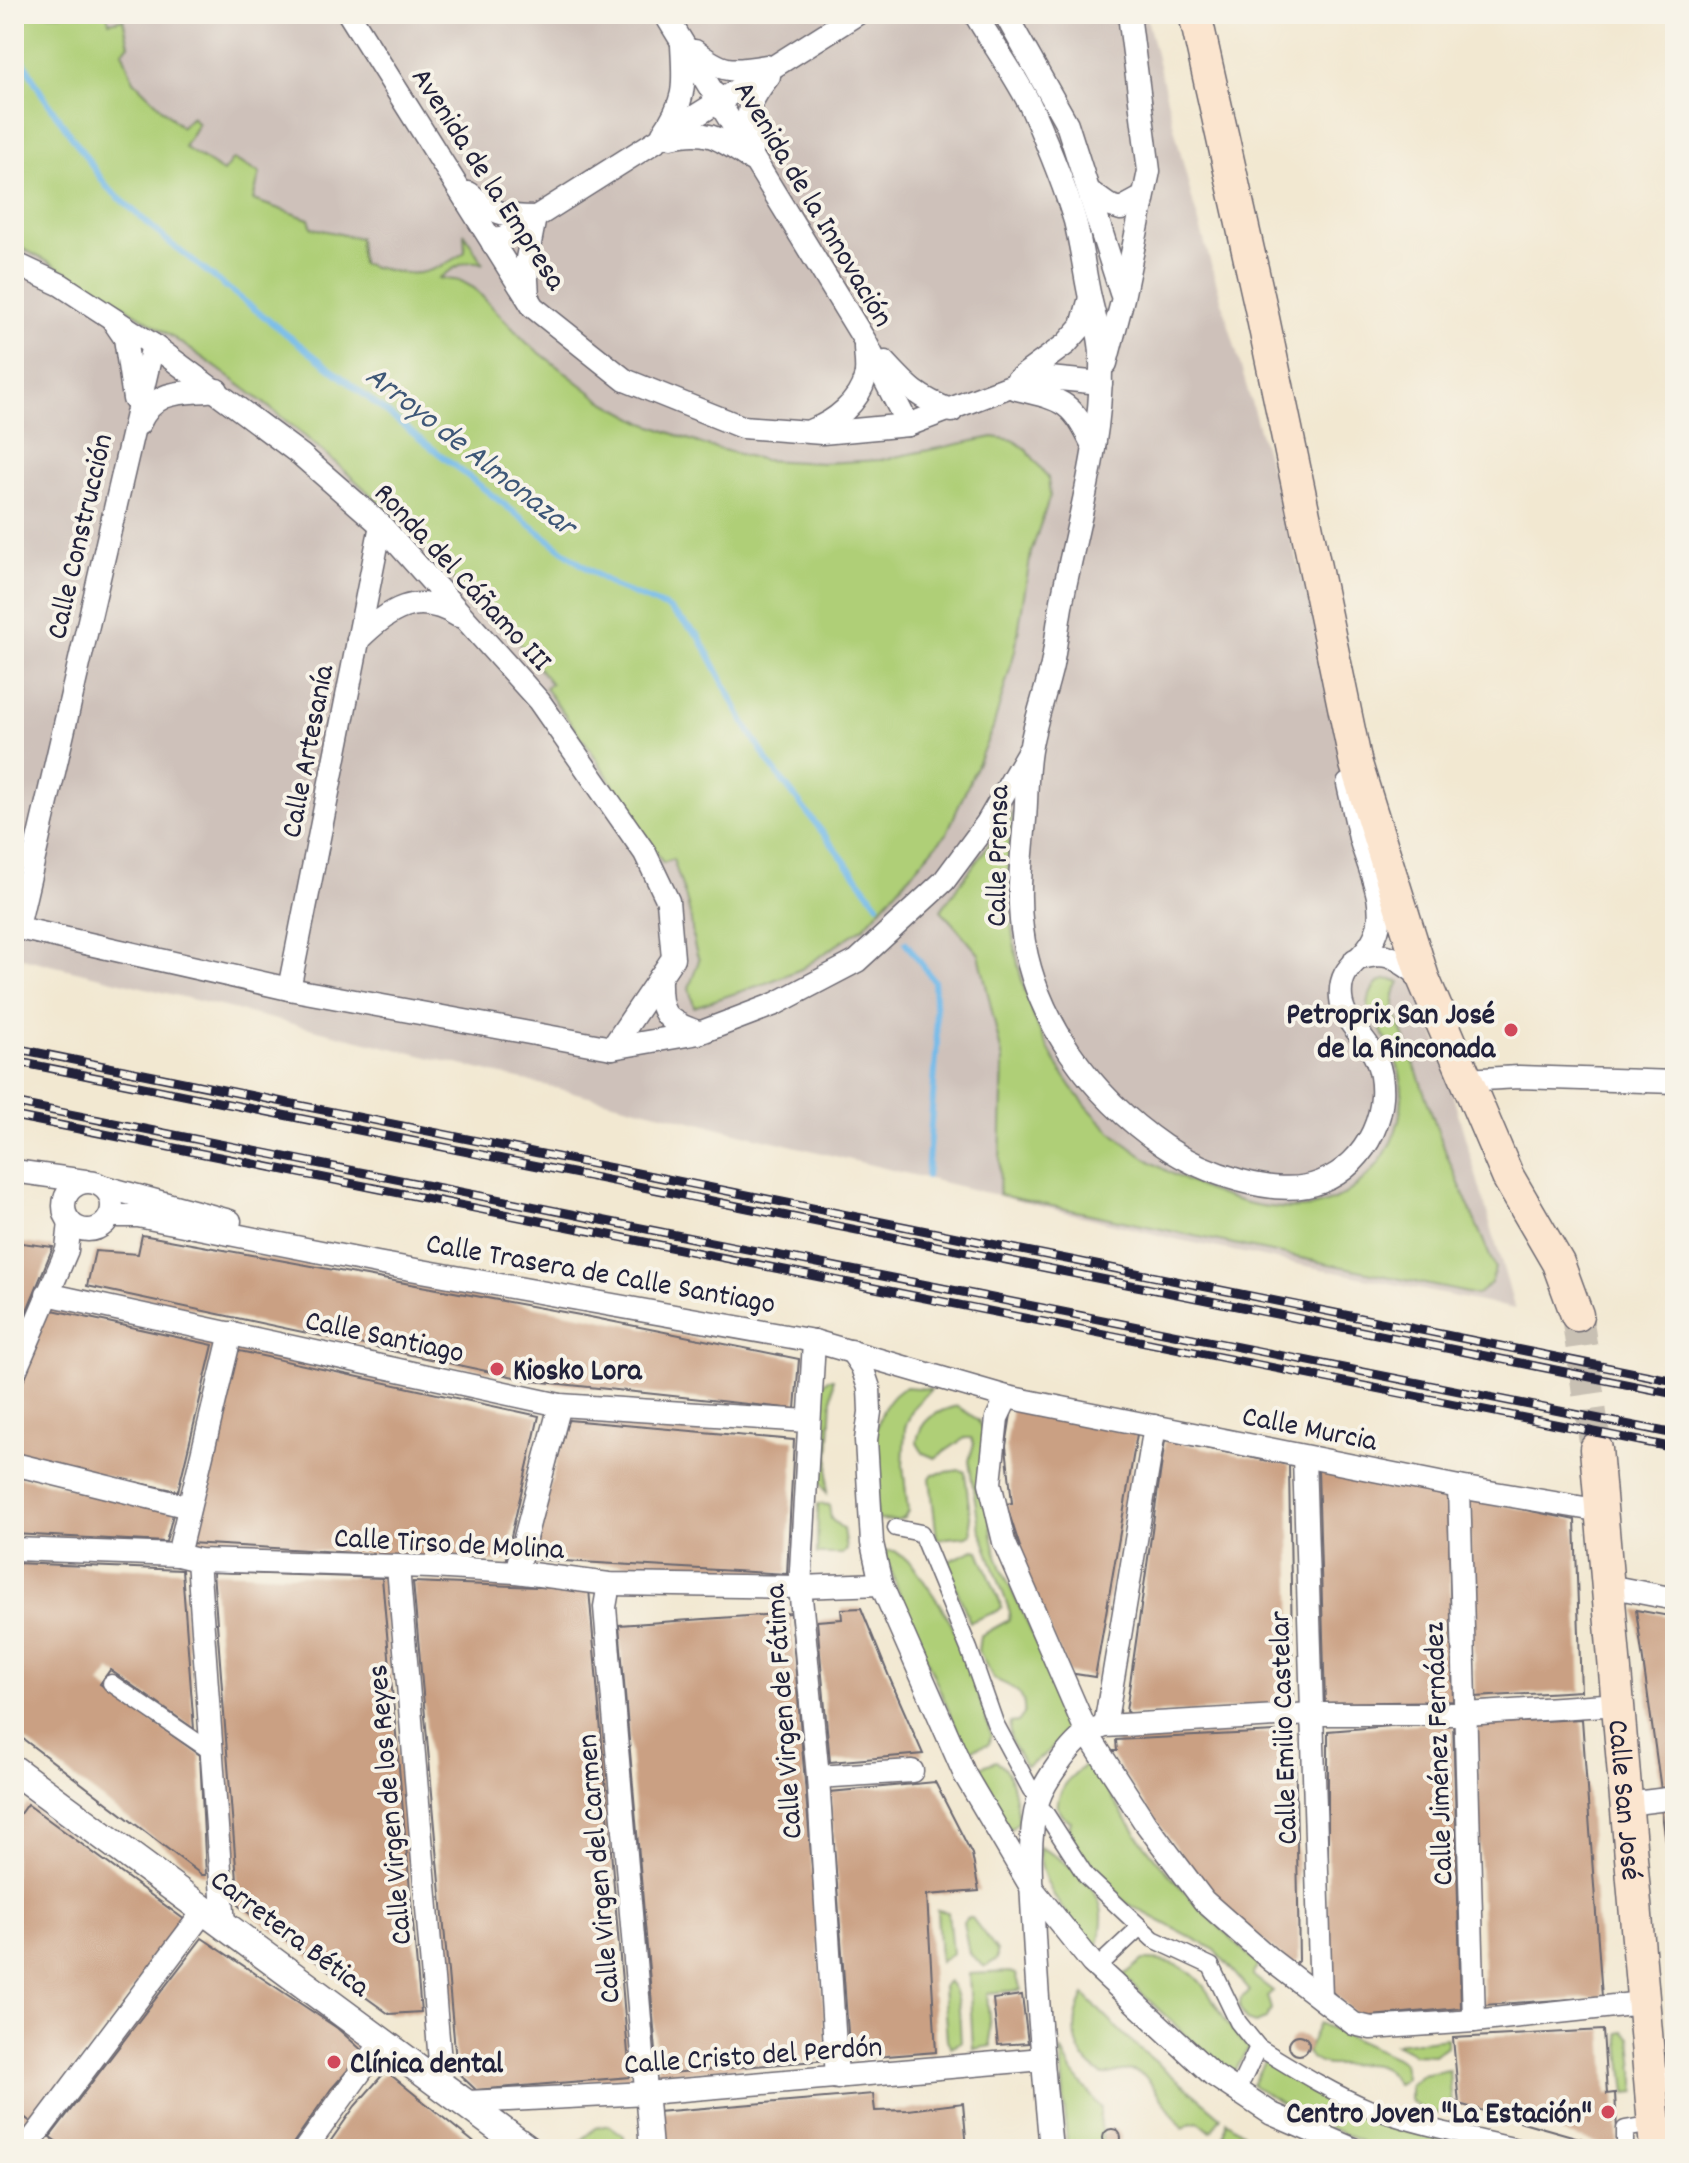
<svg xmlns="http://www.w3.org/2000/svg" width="1689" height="2163" font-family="Dekko,sans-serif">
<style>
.industrial{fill:#cec1ba}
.green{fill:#afcf77;stroke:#687859;stroke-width:2}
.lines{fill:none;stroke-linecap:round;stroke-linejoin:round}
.stream{stroke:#71b9e9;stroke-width:6}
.building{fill:#caa083}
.secondary-tunnel{stroke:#c8c0b3;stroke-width:32;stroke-dasharray:32 16;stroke-linecap:butt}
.pedestrian-casing{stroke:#6b6770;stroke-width:19}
.minor-casing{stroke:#6b6770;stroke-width:25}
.tertiary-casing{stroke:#6b6770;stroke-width:31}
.secondary-casing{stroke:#6b6770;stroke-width:35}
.pedestrian{stroke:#fff;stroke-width:16}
.minor{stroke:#fff;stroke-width:22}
.tertiary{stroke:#fff;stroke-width:28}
.secondary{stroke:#fbe5cf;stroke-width:32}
.rail-casing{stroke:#22223b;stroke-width:9}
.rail{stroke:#f7f3e8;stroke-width:6;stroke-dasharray:18;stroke-linecap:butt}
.poi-dot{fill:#d1495b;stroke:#f7f3e8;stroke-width:3}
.labels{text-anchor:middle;stroke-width:8;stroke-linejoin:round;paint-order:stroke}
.street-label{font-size:30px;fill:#22223b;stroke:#f7f3e8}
.poi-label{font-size:30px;font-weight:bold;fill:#22223b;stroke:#f7f3e8;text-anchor:end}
.water-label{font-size:32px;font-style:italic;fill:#3e5778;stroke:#f7f3e8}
</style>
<rect width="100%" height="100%" fill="#f7f3e8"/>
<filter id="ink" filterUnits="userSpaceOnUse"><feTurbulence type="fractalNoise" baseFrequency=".0125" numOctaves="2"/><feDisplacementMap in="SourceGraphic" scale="16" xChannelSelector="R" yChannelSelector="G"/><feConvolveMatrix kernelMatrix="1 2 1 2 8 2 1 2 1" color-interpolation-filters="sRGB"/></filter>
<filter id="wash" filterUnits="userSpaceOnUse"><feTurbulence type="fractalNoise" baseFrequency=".006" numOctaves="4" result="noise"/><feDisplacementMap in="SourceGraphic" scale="32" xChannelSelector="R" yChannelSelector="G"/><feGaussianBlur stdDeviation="1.8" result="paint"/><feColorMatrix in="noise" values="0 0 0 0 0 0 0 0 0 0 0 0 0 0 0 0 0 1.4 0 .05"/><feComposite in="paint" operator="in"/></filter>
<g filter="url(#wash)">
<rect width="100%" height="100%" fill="#f2e8d1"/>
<!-- industrial -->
<path class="industrial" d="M14 14H1146L1192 199 1515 1309 1175 1239 14 956Z"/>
<!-- green -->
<g class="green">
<path d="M14 14H107L109 22 123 19 129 45 122 51 134 81 181 127 192 117 198 124 184 147 223 172 233 159 260 173 253 200 309 219 312 228 359 238 361 264C410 275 420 282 465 252L464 233 483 264C469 256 451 270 439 278L461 281 474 288 527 343 601 400 644 423 707 446 763 460 823 463 880 460 993 437 1013 440 1027 450 1048 478 1050 496 1031 553 1015 651 993 728 947 833 865 926 801 969 766 983 694 1007 689 988 699 960C690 939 694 931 689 910 685 893 678 876 673 859L663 863 590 749 545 688 551 684 499 618 492 622C462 590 433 556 401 524 289 412 155 316 14 244Z"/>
<path d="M1013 811C992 959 1043 1117 1189 1182 1223 1198 1261 1211 1300 1208 1363 1205 1413 1136 1400 1074 1394 1050 1381 1030 1368 1009 1368 990 1379 973 1400 982L1394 994V1008L1446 1153 1495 1268 1491 1283 1477 1295 999 1195 1003 1060 979 954 941 910Z"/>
<path d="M828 1379H833L827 1493 819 1480 823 1384Z"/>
<path d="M905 1387 931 1389 913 1408 905 1428 903 1465 908 1511 904 1518 897 1521 877 1520C875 1478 862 1411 905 1387Z"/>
<path d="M957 1406 978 1420 982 1429C990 1464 987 1499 992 1534 996 1563 1014 1594 1026 1620 1034 1639 1071 1706 1068 1723 1066 1739 1041 1760 1026 1766 1017 1752 1007 1741 1010 1723L1018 1722 1024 1714C1026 1691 1012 1687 994 1679L978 1651 980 1636 1009 1620 1010 1612 979 1526 969 1461 974 1443 971 1438H965L935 1458 923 1453 917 1443C919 1420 936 1411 957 1406Z"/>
<path d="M960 1470 965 1472 972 1533 967 1536 937 1539 930 1478 933 1474Z"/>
<path d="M818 1504 829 1505 831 1519 843 1529 846 1550 842 1554H817Z"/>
<path d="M974 1550 979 1551 1002 1607 998 1611 970 1622 947 1566 949 1561Z"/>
<path d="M884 1551H895L912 1564 939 1603 952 1625 972 1674 991 1735 989 1744 966 1751 902 1602Z"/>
<path d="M996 1761C1014 1769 1015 1803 1019 1821L1012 1828H1007L975 1769Z"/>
<path d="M1093 1762C1130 1841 1196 1906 1259 1965L1252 1975 1273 1991 1267 1996 1271 2009 1266 2019 1255 2023 1246 2020 1239 2007 1241 1998 1250 1991 1215 1950 1126 1903C1120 1898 1118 1893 1113 1888 1110 1884 1102 1882 1097 1878 1084 1866 1064 1838 1071 1821 1039 1810 1072 1768 1093 1762Z"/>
<path d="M1039 1847C1060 1857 1092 1880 1100 1904 1105 1918 1100 1934 1097 1949 1071 1922 1039 1886 1039 1847Z"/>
<path d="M937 1910 948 1912 952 1953 940 1962Z"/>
<path d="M967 1918H972L997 1951V1959L985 1967 969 1953 963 1922Z"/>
<path d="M1143 1960C1212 1958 1208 2013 1249 2048L1233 2072 1190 2039 1123 1976Z"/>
<path d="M1010 1972 1016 1974 1021 1990 987 1993 991 2046 973 2049 969 1974Z"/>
<path d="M948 1982C962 1994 959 2024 961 2042L951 2047 947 2040 943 1987Z"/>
<path d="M1084 1995 1125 2036 1221 2117 1211 2132 1199 2122 1189 2124 1183 2129 1147 2078C1130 2065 1121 2072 1103 2075 1072 2058 1069 2024 1084 1995Z"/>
<path d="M1319 2023 1396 2058 1403 2063 1406 2078 1397 2085C1394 2081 1393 2077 1390 2074 1368 2050 1327 2080 1306 2053Z"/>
<path d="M1624 2032 1631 2038 1636 2092 1626 2093 1619 2033Z"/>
<path d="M1446 2038V2046L1434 2055 1414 2054 1395 2044Z"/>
<path d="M1061 2050 1073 2073 1101 2108C1097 2120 1104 2128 1102 2139L1109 2149H1067Z"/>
<path d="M1265 2060C1328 2102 1401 2131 1474 2149H1378L1299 2114 1252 2085Z"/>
<path d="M1449 2070 1452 2107 1429 2116 1410 2100V2085L1422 2075Z"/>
<path d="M1226 2121 1266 2149H1223Z"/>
<path d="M609 2125 624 2136 625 2149H582L581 2141 595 2128Z"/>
</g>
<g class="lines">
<!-- stream -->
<g class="stream">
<path d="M14 44 42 94 107 187 170 243 575 560 615 587 668 608 699 636 745 724 771 766 878 904"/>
<path d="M906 943 934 981 937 1044 927 1176"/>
</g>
</g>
<g id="blocks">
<!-- building -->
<g class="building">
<path d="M142 1235 580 1315 799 1359 795 1409 533 1381 87 1286 95 1251 138 1254Z"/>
<path d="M14 1242 53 1247 14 1342Z"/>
<path d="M48 1309 213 1345 178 1491 14 1457V1397Z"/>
<path d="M235 1350 539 1416 505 1562 190 1543Z"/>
<path d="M1012 1408 1137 1434 1095 1677 1069 1673 1014 1548 1020 1547 1006 1504 1012 1503 1006 1446Z"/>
<path d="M568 1420 794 1440 787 1574 530 1559Z"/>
<path d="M1165 1440 1289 1465 1293 1706 1130 1714 1126 1711Z"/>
<path d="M1318 1470 1448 1494 1453 1701 1325 1703Z"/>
<path d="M14 1476 174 1510 166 1542 14 1534Z"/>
<path d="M1468 1498 1575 1520 1581 1691 1475 1697Z"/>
<path d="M14 1563 182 1570 194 1729 110 1670 100 1684 200 1755 206 1875H202L14 1732Z"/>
<path d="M213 1572 382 1578 421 2012 389 2014 239 1906Z"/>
<path d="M413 1582 589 1589 630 2077 476 2090 457 2072Z"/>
<path d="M861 1608 890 1679 923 1754 830 1762 817 1621 842 1619 841 1609Z"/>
<path d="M1636 1610 1675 1617V1789L1661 1790Z"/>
<path d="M791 1613 828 2060 658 2074 619 1625Z"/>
<path d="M1582 1719 1602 1997 1484 2005 1476 1724Z"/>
<path d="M1453 1721 1461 2008 1359 2017 1328 1988V1731Z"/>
<path d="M1295 1731 1299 1960 1293 1966 1210 1896 1108 1751H1117L1116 1740Z"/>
<path d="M935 1782 972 1854 979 1891 927 1895 936 2052 850 2059 830 1792Z"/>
<path d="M27 1804 185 1920 32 2123 14 2109V1822Z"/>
<path d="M1675 1806V1889H1673L1661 1807Z"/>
<path d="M202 1938 337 2028 364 2052 331 2089 289 2149H67L50 2137Z"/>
<path d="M1022 1995 1028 2043 998 2045 993 1999Z"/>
<path d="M1603 2030 1607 2094 1615 2093 1618 2149 1459 2104 1453 2038Z"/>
<circle cx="1299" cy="2045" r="10"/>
<path d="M386 2071 461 2132 482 2149H325L355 2106Z"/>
<path d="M873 2094 875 2111 908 2110 963 2103 967 2149H660L657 2112Z"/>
<circle cx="1112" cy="2138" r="9"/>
</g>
</g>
</g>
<g filter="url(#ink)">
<use href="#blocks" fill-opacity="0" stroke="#6b6770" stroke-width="2"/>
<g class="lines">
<!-- secondary-tunnel -->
<path class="secondary-tunnel" d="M1577 1315 1596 1449"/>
<!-- pedestrian casing -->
<g class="pedestrian-casing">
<g id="pedestrian">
<path d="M896 1528 921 1533 969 1649 995 1723 1031 1790"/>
<path d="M111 1683 212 1752"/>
<path d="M1044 1811 1086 1876 1153 1939 1211 1966 1238 2022 1258 2047 1243 2079"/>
<path d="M1106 1959 1140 1927"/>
<path d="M1258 2047C1294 2069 1332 2093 1371 2109 1421 2128 1475 2137 1526 2149"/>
<path d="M1668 2125 1672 2127 1675 2149"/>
<path d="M1625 2149V2129L1647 2125"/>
</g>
</g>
<!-- minor casing -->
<g class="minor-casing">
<g id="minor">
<path d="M349 14 533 307 625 380 742 427 822 433 908 425 1008 387 1049 378 1101 383"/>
<path d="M665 14 865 341 908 425"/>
<path d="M975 14C993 45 1016 76 1032 109 1046 141 1065 187 1075 221 1081 244 1084 269 1089 293 1093 313 1101 335 1101 356 1103 440 1078 520 1062 601 1058 622 1056 644 1052 665 1046 692 1036 718 1031 745 1026 769 1027 795 1025 819 1022 856 1017 892 1022 929 1033 1018 1092 1097 1164 1146 1202 1172 1276 1200 1321 1182 1368 1164 1394 1107 1377 1061 1368 1038 1343 1023 1341 998 1338 964 1364 962 1375 936 1389 907 1368 867 1360 838 1356 820 1352 802 1348 784"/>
<path d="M1005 14 1067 124 1121 293"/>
<path d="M695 51C723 73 731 72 766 66"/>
<path d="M663 133C687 98 684 85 682 45"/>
<path d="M671 137C710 128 721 140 752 160"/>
<path d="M753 147C745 111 747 104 769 76"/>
<path d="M1090 192 1108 205 1121 209 1143 197"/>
<path d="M469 193C493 213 504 217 535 217L526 264 528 296"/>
<path d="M493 244 857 14"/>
<path d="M14 263 61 285 153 345 301 455 381 525 539 701 645 853 668 901 673 958 612 1048 289 989 14 927"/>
<path d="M114 322 125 338 134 399"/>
<path d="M885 362C910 389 917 397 952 411"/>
<path d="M1106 363 1123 298 1149 171 1129 14"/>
<path d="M1017 380 1066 344 1082 326 1090 298"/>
<path d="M1017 389C1065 400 1072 402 1094 448"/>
<path d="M139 424C156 387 182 394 217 390"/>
<path d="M812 430C835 422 859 402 865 378 868 369 865 356 865 346"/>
<path d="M358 640C388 610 417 590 458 616"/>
<path d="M18 927 153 345"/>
<path d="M1355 960C1390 949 1395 958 1423 978"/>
<path d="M660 977C659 1013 663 1020 698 1032"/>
<path d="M289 989 381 525"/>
<path d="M612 1048 699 1033 775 1004 857 961 944 881 987 823 1028 752"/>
<path d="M1465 1080 1519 1077 1675 1082"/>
<path d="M14 1171 85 1181"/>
<circle cx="88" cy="1206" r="24"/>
<path d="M105 1187 230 1221"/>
<path d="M111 1216H138L377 1263 814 1341 1007 1397 1459 1487 1602 1511"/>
<path d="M47 1294 560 1405 808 1421"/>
<path d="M814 1341 800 1587 818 1777 837 2078"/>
<path d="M851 1351 862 1367 869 1388 870 1412 866 1440 872 1543 881 1584 965 1775 1031 1887 1092 1963 1212 2074 1272 2114 1353 2149"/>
<path d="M14 1374 67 1250 70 1222"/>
<path d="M1007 1397 997 1418 990 1483 1004 1542 1087 1733 1144 1821 1204 1901 1271 1960 1354 2024 1371 2028 1474 2021 1642 2003"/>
<path d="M1304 1457 1321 1998"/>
<path d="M14 1464 189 1507"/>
<path d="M1459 1487 1474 2021"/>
<path d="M14 1549 178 1555 198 1560 431 1567 516 1572 609 1584 800 1587 881 1584"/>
<path d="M178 1555 231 1333"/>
<path d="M198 1560 224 1925"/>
<path d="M398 1567 442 2085"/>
<path d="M516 1572 560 1405"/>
<path d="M609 1584 605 1607 651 2149"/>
<path d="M1608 1586 1675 1599"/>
<path d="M1105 1726 1155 1426"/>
<path d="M818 1777 912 1771"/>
<path d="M1627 1804 1675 1798"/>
<path d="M1649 2077 1675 2078"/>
<path d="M467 2102 647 2093 1043 2059"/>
<path d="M31 2141 204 1911"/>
<path d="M305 2149 382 2042"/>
<path d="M1051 2149C1044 2078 1038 2007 1034 1936 1032 1895 1026 1841 1038 1801 1044 1782 1071 1743 1088 1733 1093 1730 1100 1728 1105 1726L1311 1714H1466L1620 1704"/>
</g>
</g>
<!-- tertiary casing -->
<g class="tertiary-casing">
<path id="tertiary" d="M14 1770 527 2149"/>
</g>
<!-- secondary casing -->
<g class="secondary-casing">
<g id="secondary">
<path d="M1195 14 1260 304 1356 764 1423 978 1508 1177 1558 1263 1577 1315"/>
<path id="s1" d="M1596 1449 1656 2149"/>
</g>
</g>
<!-- pedestrian -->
<use href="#pedestrian" class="pedestrian"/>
<!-- minor -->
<use href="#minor" class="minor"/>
<!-- tertiary -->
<use href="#tertiary" class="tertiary"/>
<!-- secondary -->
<use href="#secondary" class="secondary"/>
<!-- rail casing -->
<g class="rail-casing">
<g id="rail">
<path d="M14 1048 1675 1381"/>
<path d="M14 1061 1675 1394"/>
<path d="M14 1103 1675 1434"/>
<path d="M14 1116 1675 1448"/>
</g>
</g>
<!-- rail -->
<use href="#rail" class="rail"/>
</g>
</g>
<!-- markers -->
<g class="poi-dot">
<circle cx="1511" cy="1030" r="8"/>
<circle cx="497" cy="1369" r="8"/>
<circle cx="334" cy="2062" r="8"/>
<circle cx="1608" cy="2112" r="8"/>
</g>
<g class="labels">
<!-- street labels -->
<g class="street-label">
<text transform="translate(490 178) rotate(57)" y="10">Avenida de la Empresa</text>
<text transform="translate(815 203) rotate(59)" y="10">Avenida de la Innovación</text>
<text transform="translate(78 536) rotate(-77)" y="10">Calle Construcción</text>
<text transform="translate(464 576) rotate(47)" y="10">Ronda del Cáñamo III</text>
<text transform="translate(306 751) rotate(-79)" y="10">Calle Artesanía</text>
<text transform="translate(996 856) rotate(-89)" y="10">Calle Prensa</text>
<text transform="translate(601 1272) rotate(10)" y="10">Calle Trasera de Calle Santiago</text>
<text transform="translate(385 1335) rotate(12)" y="10">Calle Santiago</text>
<text transform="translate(1310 1427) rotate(11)" y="10">Calle Murcia</text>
<text transform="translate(449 1542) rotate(3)" y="10">Calle Tirso de Molina</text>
<text transform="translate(782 1712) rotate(-94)" y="10">Calle Virgen de Fátima</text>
<text transform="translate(1282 1728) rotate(-92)" y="10">Calle Emilio Castelar</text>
<text transform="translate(1437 1754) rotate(-92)" y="10">Calle Jiménez Fernádez</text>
<text dy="10" stroke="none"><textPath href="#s1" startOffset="352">Calle San José</textPath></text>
<text transform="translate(388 1805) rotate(-95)" y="10">Calle Virgen de los Reyes</text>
<text transform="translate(597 1869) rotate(-95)" y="10">Calle Virgen del Carmen</text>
<text transform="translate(291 1932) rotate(37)" y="10">Carretera Bética</text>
<text transform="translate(753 2054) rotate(-4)" y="10">Calle Cristo del Perdón</text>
</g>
<!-- poi labels -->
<g class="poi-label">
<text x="1495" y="1023">Petroprix San José<tspan x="1495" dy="34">de la Rinconada</tspan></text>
<text x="513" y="1379" text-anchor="start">Kiosko Lora</text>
<text x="350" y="2072" text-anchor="start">Clínica dental</text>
<text x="1592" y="2122">Centro Joven "La Estación"</text>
</g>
<!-- water labels -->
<g class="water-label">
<text transform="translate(472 449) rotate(38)" y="11">Arroyo de Almonazar</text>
</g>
</g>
<!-- margin -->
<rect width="1689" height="2163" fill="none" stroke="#f7f3e8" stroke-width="48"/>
</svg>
